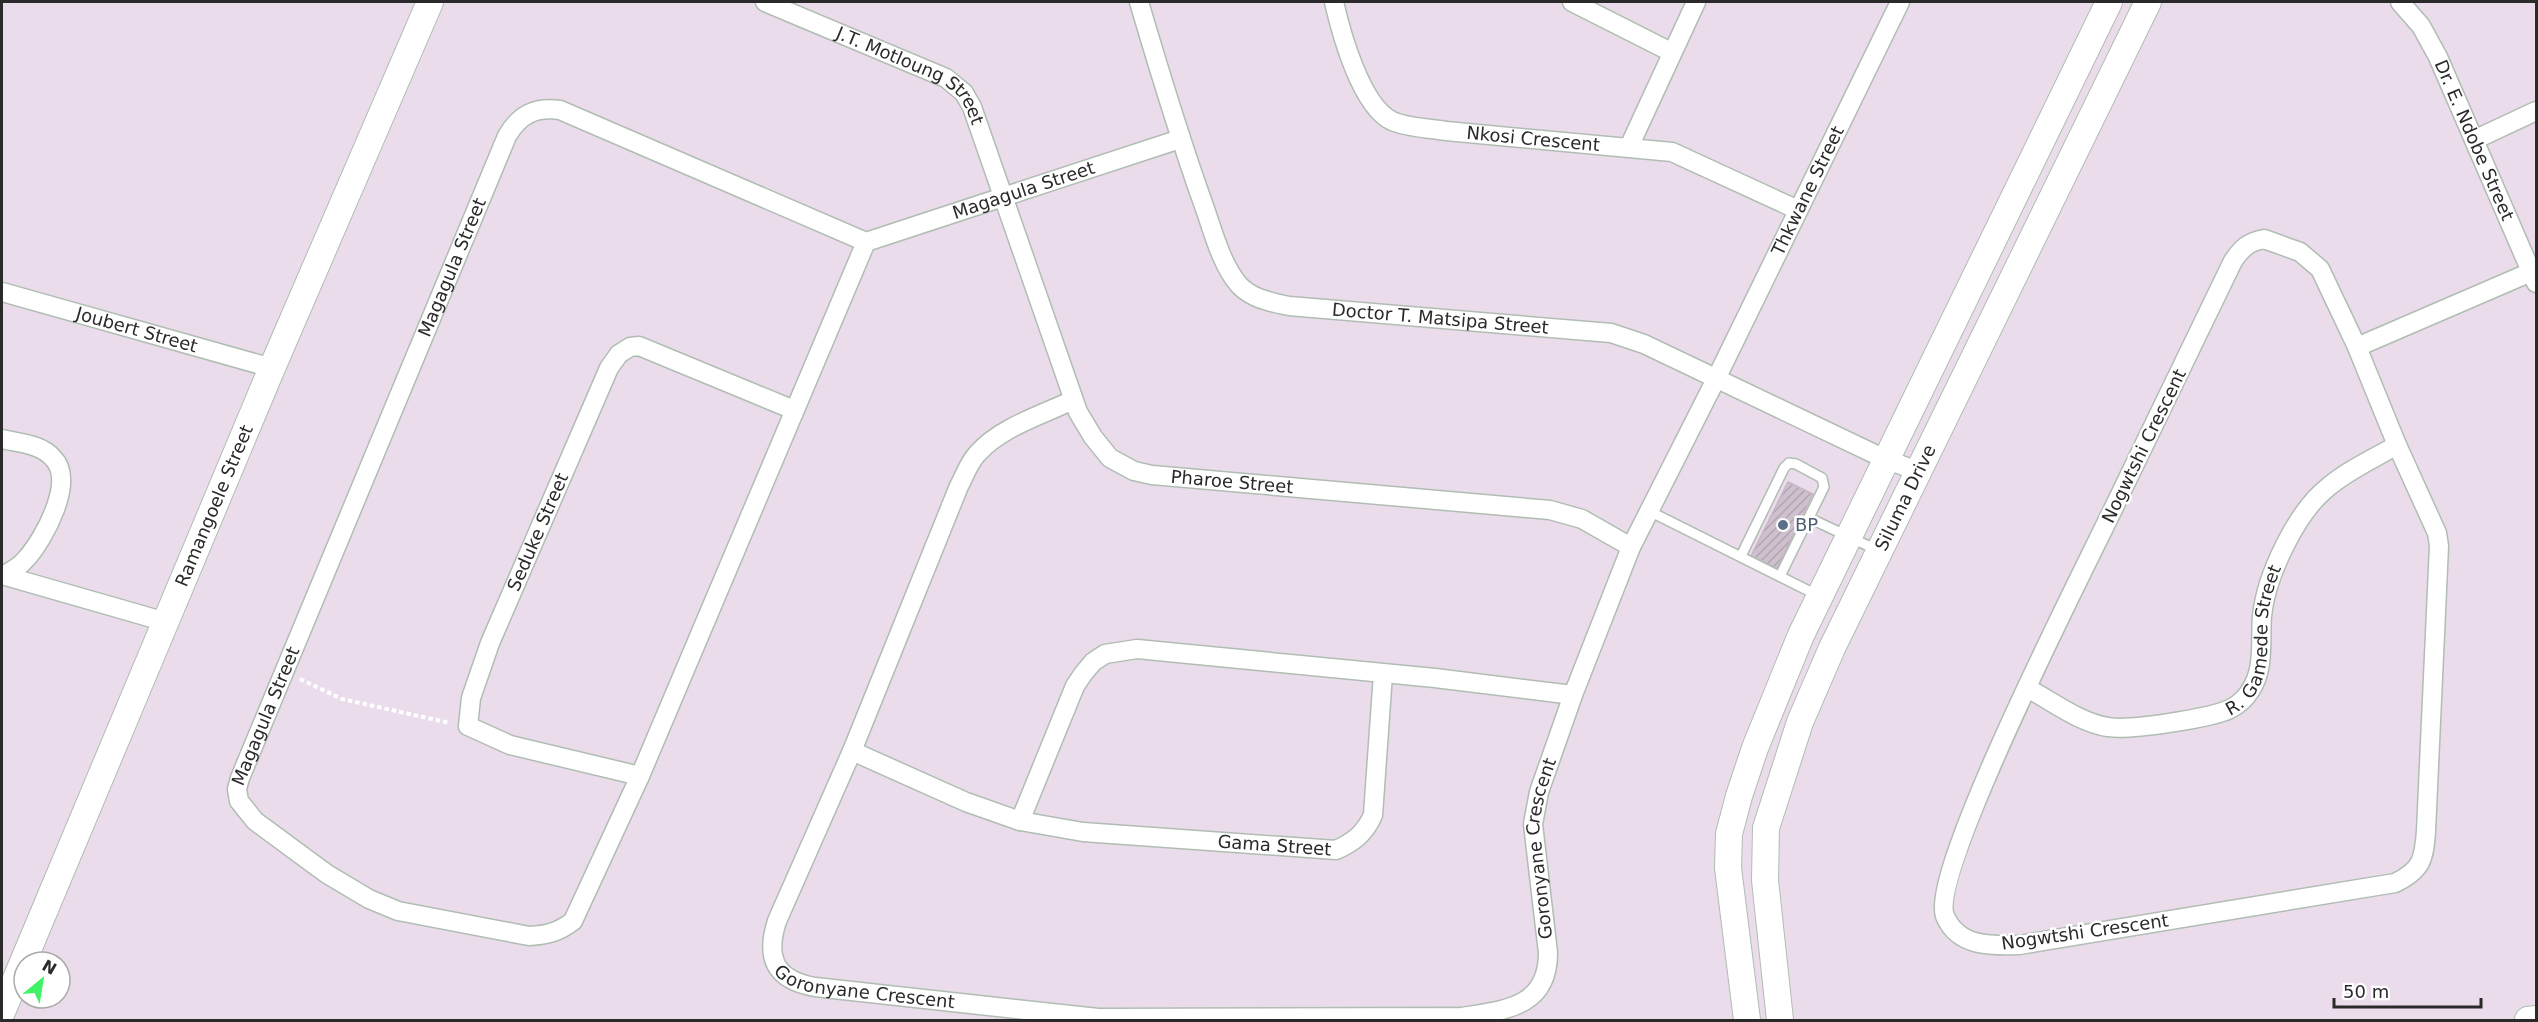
<svg xmlns="http://www.w3.org/2000/svg" width="2538" height="1022" font-family="'DejaVu Sans',sans-serif">
<style>
.building{fill:url(#building-hatch);stroke:#c6b6c6;stroke-width:1.5}
.lines{fill:none;stroke-linecap:round;stroke-linejoin:round}
.lane-casing{stroke:#b0bdb3;stroke-width:12}
.street-casing{stroke:#b0bdb3;stroke-width:21}
.secondary-casing{stroke:#b0bdb3;stroke-width:28}
.path{stroke:#fff;stroke-width:4;stroke-dasharray:4.5 3;stroke-linecap:butt}
.lane{stroke:#fff;stroke-width:9}
.street{stroke:#fff;stroke-width:18}
.secondary{stroke:#fff;stroke-width:26}
.service-dot{fill:#5c6f8a;stroke:#fff;stroke-width:2}
.labels{text-anchor:middle;stroke-width:5;stroke-linejoin:round;paint-order:stroke}
.street-label{font-size:18px;fill:#2a2a2a;stroke:#fff}
.service-label{font-size:18px;fill:#4e5e75;stroke:#fff;text-anchor:start}
</style>
<defs>
<pattern id="building-hatch" width="6" height="6" patternUnits="userSpaceOnUse" patternTransform="scale(1.5)"><rect width="6" height="6" fill="#cec0ce"/><path d="M-1 1l2-2M0 6l6-6M5 7l2-2" fill="none" stroke="#b1a5b1"/></pattern>
</defs>
<rect width="100%" height="100%" fill="#ebdceb"/>
<!-- building -->
<path class="building" d="M1788 482 1813 494 1777 568 1751 556Z"/>
<g class="lines">
<!-- lane casing -->
<g class="lane-casing">
<g id="lane">
<path d="M1649 511 1819 596"/>
<path d="M1809 518 1877 550"/>
<path d="M1741 556 1784 468 1789 463 1796 464 1822 478 1824 487 1780 576"/>
</g>
</g>
<!-- street casing -->
<g class="street-casing">
<g id="street">
<path id="s1" d="M765 2 946 78 964 93 972 107 1078 412 1093 437 1110 458 1134 471 1152 475 1550 510 1582 519 1631 547"/>
<path id="s2" d="M1139 2C1159 70 1180 139 1204 206 1213 231 1221 264 1239 285 1252 299 1271 302 1289 306L1611 333 1644 344 1885 459 1920 472"/>
<path id="s3" d="M1334 2C1341 33 1361 106 1392 121 1408 128 1429 128 1446 131L1672 152 1798 210"/>
<path d="M1572 2 1671 52"/>
<path id="s4" d="M2400 2 2421 26 2438 57 2536 283"/>
<path d="M2474 140 2536 111"/>
<path d="M1629 147 1696 2"/>
<path d="M2264 239 2300 252 2320 269 2357 347 2397 445 2437 533 2439 546 2426 831C2424 859 2422 870 2395 883L2019 945C1991 946 1958 947 1945 916 1928 873 2089 560 2116 503 2155 422 2194 342 2233 261 2242 248 2248 242 2264 239Z"/>
<path id="s5" d="M866 242 640 776 573 921C559 932 547 935 529 936L398 911 369 899 327 874 255 821 239 801 237 789 240 778 507 136C520 114 535 107 560 110L866 242 1180 139"/>
<path id="s6" d="M2 292 272 368"/>
<path d="M2357 347 2531 272"/>
<path id="s7" d="M1073 400C1042 415 1001 427 978 453 969 462 965 475 959 486L852 751 777 921C765 958 775 980 815 987L1098 1018 1462 1017C1506 1010 1548 1007 1548 953L1533 824 1539 792 1573 695 1631 547 1716 379 1900 2"/>
<path d="M2 439C19 443 41 444 53 458 76 481 44 539 26 559 20 566 12 571 4 575"/>
<path d="M2 575 166 622"/>
<path id="s8" d="M2027 688C2052 701 2080 723 2108 727 2129 731 2211 718 2230 709 2238 705 2245 699 2250 691 2265 669 2260 641 2262 616 2266 576 2296 513 2327 488 2348 470 2373 459 2397 445"/>
<path id="s9" d="M852 751 966 802 1020 821 1083 832 1336 850C1354 842 1365 833 1373 815L1383 674"/>
<path id="s10" d="M640 776 510 745 468 726 471 698 490 643 609 368 619 354 630 347 639 346 794 410"/>
<path d="M1020 821 1075 686 1083 674 1093 662 1105 654 1137 649 1435 678 1573 695"/>
</g>
</g>
<!-- secondary casing -->
<g class="secondary-casing">
<g id="secondary">
<path id="s11" d="M2 1012 272 368 430 2"/>
<path d="M1747 1020 1728 868 1729 834 1739 796 1755 748 1801 635 2109 2"/>
<path id="s12" d="M1780 1020 1765 880 1766 828 1800 722 1832 648 2148 2"/>
<path d="M2528 1020 2536 1019"/>
</g>
</g>
<!-- path -->
<path class="path" d="M300 679 342 699 450 723"/>
<!-- lane -->
<use href="#lane" class="lane"/>
<!-- street -->
<use href="#street" class="street"/>
<!-- secondary -->
<use href="#secondary" class="secondary"/>
</g>
<!-- markers -->
<circle class="service-dot" cx="1783" cy="525" r="6"/>
<g class="labels">
<!-- street labels -->
<g class="street-label">
<text dy="6" stroke="none"><textPath href="#s1" startOffset="166">J.T. Motloung Street</textPath></text>
<text dy="6" stroke="none"><textPath href="#s3" startOffset="278">Nkosi Crescent</textPath></text>
<text dy="6" stroke="none"><textPath href="#s4" startOffset="158">Dr. E. Ndobe Street</textPath></text>
<text dy="6" stroke="none"><textPath href="#s7" startOffset="2302">Thkwane Street</textPath></text>
<text dy="6" stroke="none"><textPath href="#s5" startOffset="2397">Magagula Street</textPath></text>
<text dy="6" stroke="none"><textPath href="#s5" startOffset="1692">Magagula Street</textPath></text>
<text dy="6" stroke="none"><textPath href="#s2" startOffset="508">Doctor T. Matsipa Street</textPath></text>
<text dy="6" stroke="none"><textPath href="#s6" startOffset="140">Joubert Street</textPath></text>
<text transform="translate(2144 446) rotate(-64)" y="6">Nogwtshi Crescent</text>
<text dy="6" stroke="none"><textPath href="#s1" startOffset="741">Pharoe Street</textPath></text>
<text dy="6" stroke="none"><textPath href="#s12" startOffset="552">Siluma Drive</textPath></text>
<text dy="6" stroke="none"><textPath href="#s11" startOffset="549">Ramangoele Street</textPath></text>
<text dy="6" stroke="none"><textPath href="#s10" startOffset="387">Seduke Street</textPath></text>
<text dy="6" stroke="none"><textPath href="#s8" startOffset="291">R. Gamede Street</textPath></text>
<text dy="6" stroke="none"><textPath href="#s5" startOffset="1206">Magagula Street</textPath></text>
<text dy="6" stroke="none"><textPath href="#s9" startOffset="438">Gama Street</textPath></text>
<text dy="6" stroke="none"><textPath href="#s7" startOffset="1586">Goronyane Crescent</textPath></text>
<text transform="translate(2085 932) rotate(-8)" y="6">Nogwtshi Crescent</text>
<text dy="6" stroke="none"><textPath href="#s7" startOffset="759">Goronyane Crescent</textPath></text>
</g>
<!-- service labels -->
<g class="service-label">
<text x="1795" y="531">BP</text>
</g>
</g>
<!-- border -->
<rect width="2538" height="1022" fill="none" stroke="#2a2a2a" stroke-width="6"/>
<!-- north arrow -->
<g transform="translate(42 980) rotate(30)"><circle r="28" fill="#ffffff" stroke="#aaaaaa" stroke-width="1.5"/>
<path d="M0-4.5L10 22L0 15L-10 22Z" fill="#42f266"/>
<text y="-9" font-size="16" font-weight="bold" text-anchor="middle" fill="#2a2a2a">N</text>
</g>
<!-- scale -->
<path d="M2334 998v9h147v-9" fill="none" stroke="#2a2a2a" stroke-width="3"/>
<text x="2343" y="998" font-size="18" fill="#2a2a2a" stroke="#ffffff" stroke-width="4.5" paint-order="stroke">50 m</text>
</svg>
